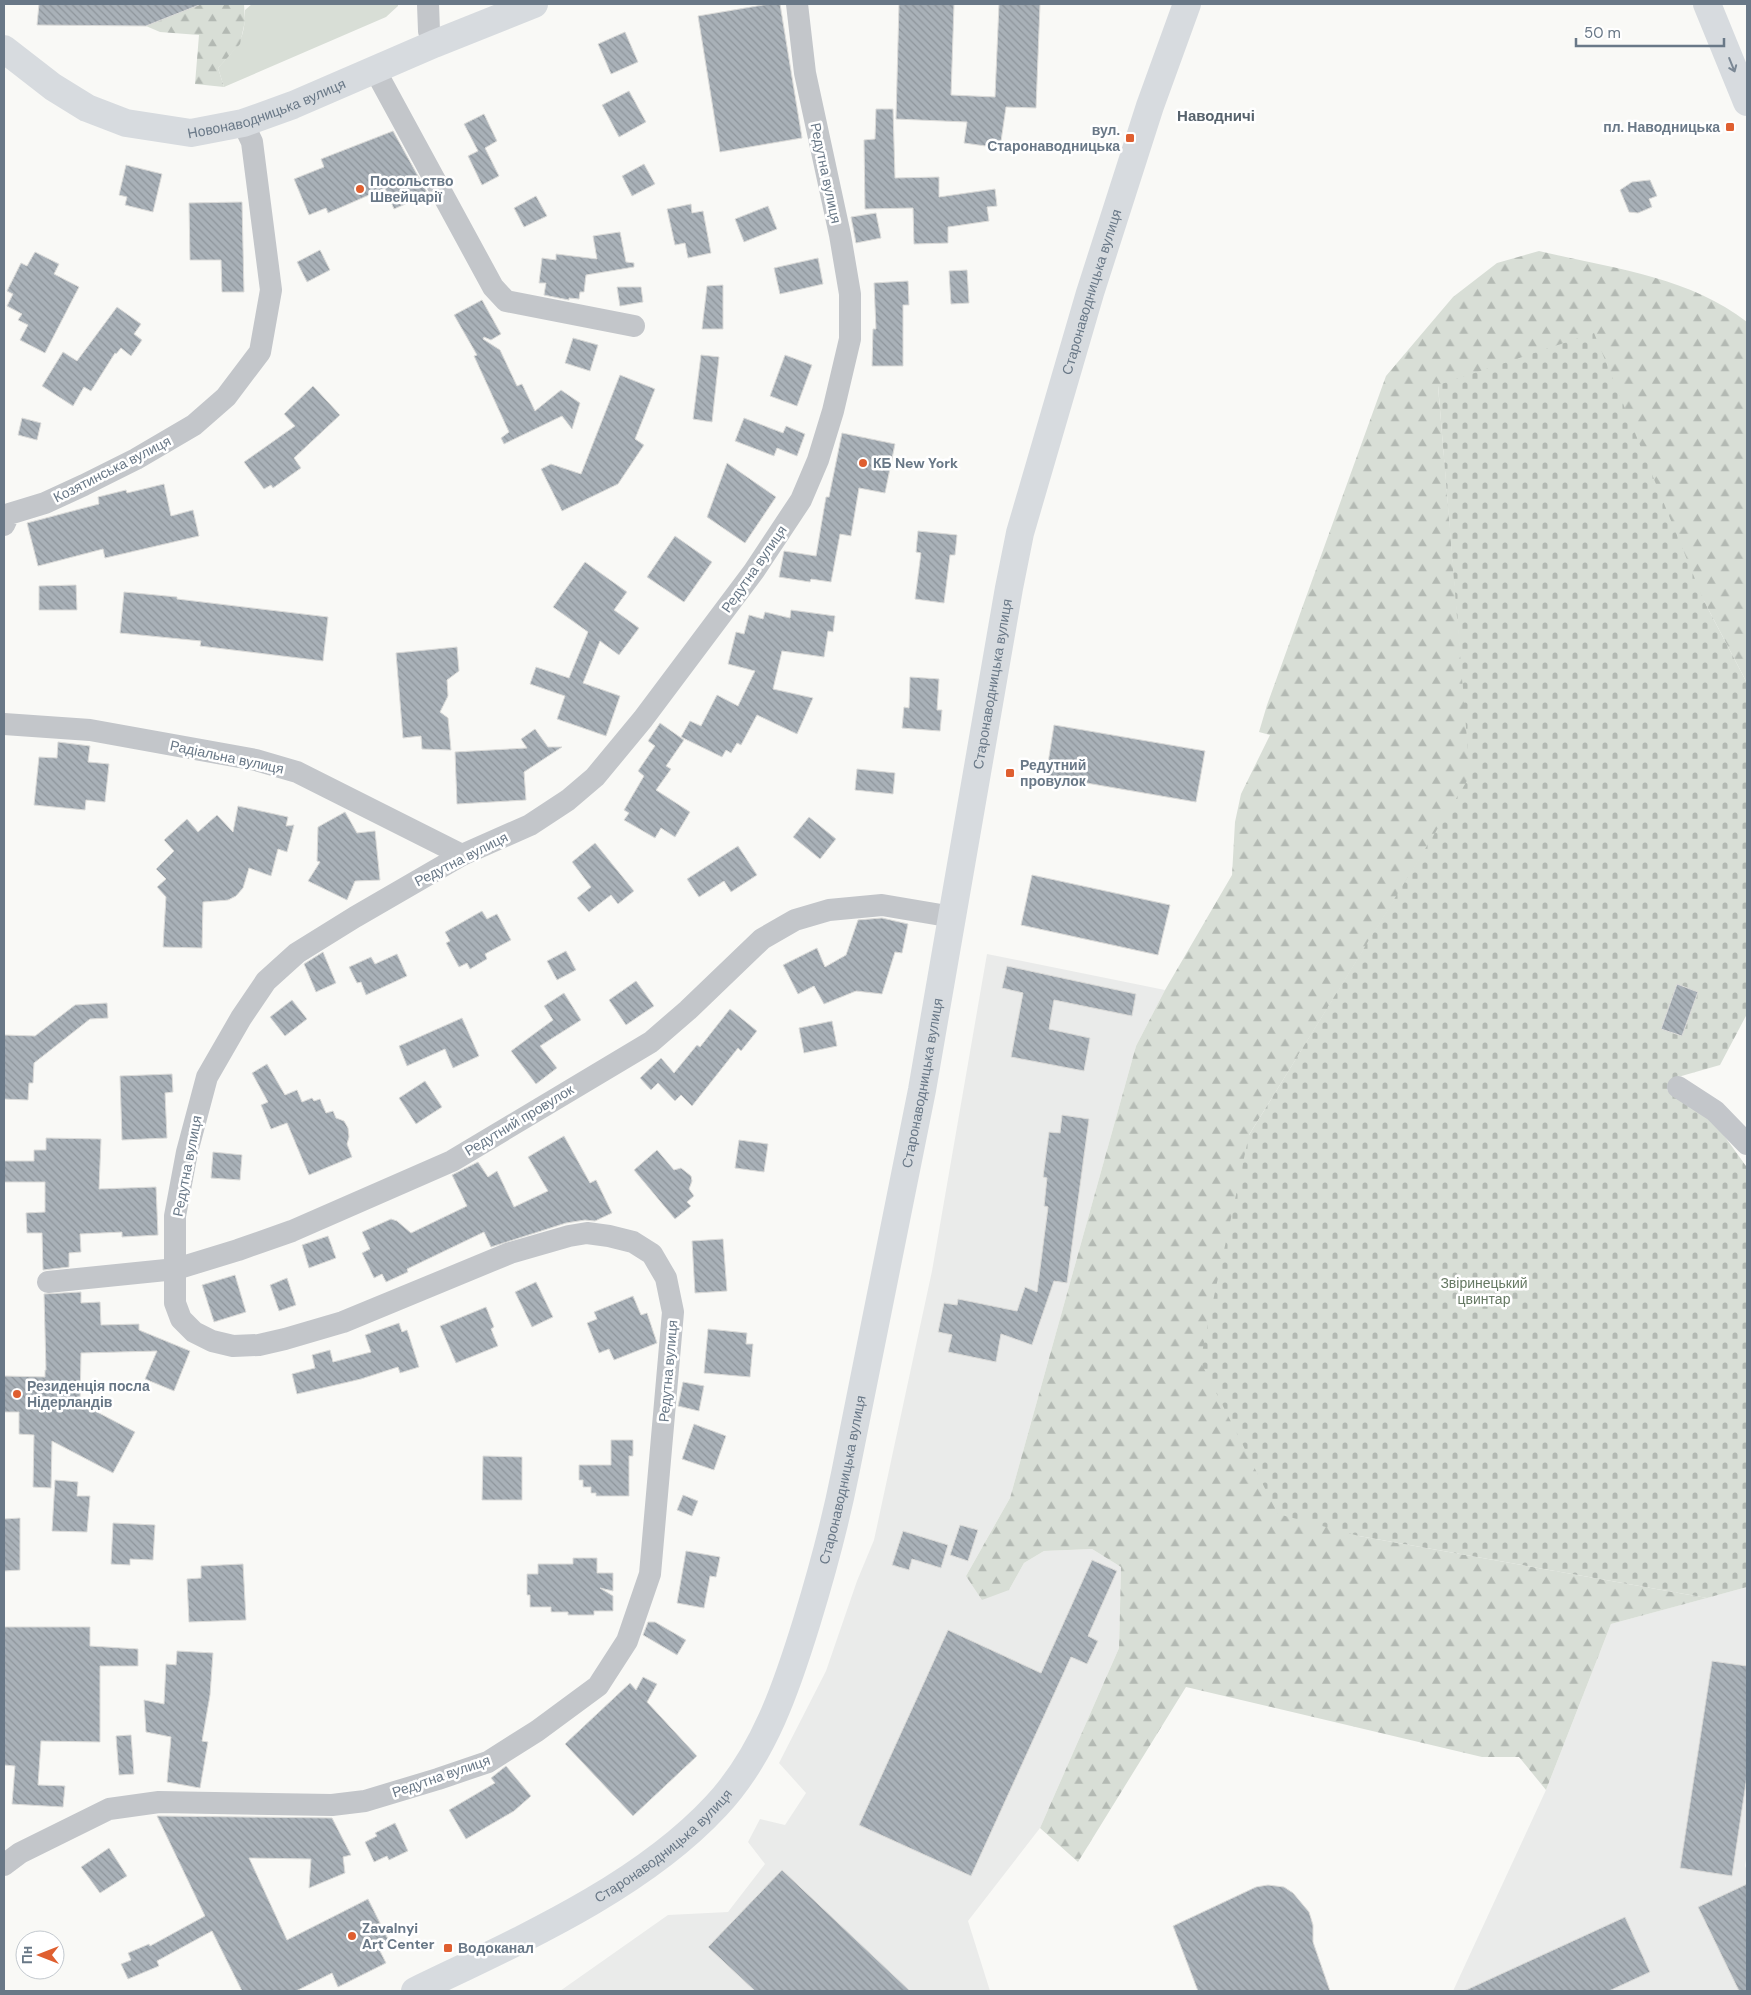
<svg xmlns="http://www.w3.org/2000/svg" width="1751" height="1995" font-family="'DM Sans',sans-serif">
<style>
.built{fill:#eaebea}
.green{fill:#d8ded6}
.forest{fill:url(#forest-firs)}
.cemetery{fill:url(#cemetery-stones)}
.building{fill:url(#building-back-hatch);stroke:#dbdbd9}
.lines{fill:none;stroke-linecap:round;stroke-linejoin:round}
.street{stroke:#c3c6ca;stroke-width:22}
.secondary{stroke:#d7dbdf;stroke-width:28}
.highway{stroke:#d7dbdf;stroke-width:28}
.oneway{stroke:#7a8794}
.poi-dot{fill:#df5f30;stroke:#fff;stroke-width:2}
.labels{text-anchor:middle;stroke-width:5;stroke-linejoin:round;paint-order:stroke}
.street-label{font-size:14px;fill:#697887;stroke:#fff}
.poi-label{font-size:14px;font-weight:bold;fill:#697887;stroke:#fff;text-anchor:start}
.park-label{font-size:14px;fill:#667963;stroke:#fff}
.neighbourhood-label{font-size:15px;font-weight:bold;fill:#56626c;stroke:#fff}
</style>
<defs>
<pattern id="forest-firs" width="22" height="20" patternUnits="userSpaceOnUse" patternTransform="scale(1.25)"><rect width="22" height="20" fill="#d8ded6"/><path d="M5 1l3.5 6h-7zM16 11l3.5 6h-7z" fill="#b3b9b3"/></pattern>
<pattern id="cemetery-stones" width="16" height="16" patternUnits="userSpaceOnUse" patternTransform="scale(1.25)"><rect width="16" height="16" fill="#d8ded6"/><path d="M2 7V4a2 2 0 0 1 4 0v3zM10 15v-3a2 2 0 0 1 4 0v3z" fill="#b3b9b3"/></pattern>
<pattern id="building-back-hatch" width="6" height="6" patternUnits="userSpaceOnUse" patternTransform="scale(1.25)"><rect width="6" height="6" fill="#a9b1b8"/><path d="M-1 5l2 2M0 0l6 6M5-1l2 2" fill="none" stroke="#8e959b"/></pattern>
</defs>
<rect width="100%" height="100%" fill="#f9f9f6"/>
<!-- built -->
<g class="built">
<path d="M987 954 1165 990 1136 1046 1010 1498 966 1576 1009 1590 1024 1563 1044 1551 1092 1549 1121 1567 1119 1648 1040 1828 968 1921 990 1991H560L668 1915 728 1912 765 1864 748 1842 760 1819 785 1825 806 1793 779 1763 826 1671 857 1581 874 1540 932 1271Z"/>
<path d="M1747 1587V1852L1745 1866 1747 1870V1991H1453L1546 1790 1611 1624Z"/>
</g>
<!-- green -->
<path class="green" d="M252 4H398V6L386 17 224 87 218 68C238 46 245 41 245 10Z"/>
<!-- forest -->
<g class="forest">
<path d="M194 4H244L245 21 240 44 218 68 224 87 195 84 199 35 160 32 146 26 195 6Z"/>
<path d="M1539 251C1610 268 1688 276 1747 322V683L1704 601 1438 386 1471 776 1249 1135 1359 1536 1707 1598 1611 1624 1546 1790 1519 1757H1482L1186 1687 1078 1862 1040 1828 1119 1648 1121 1567 1092 1549 1044 1551 1024 1563 1009 1590 982 1600 966 1576 1010 1498 1136 1046 1165 990 1232 875 1235 822 1241 794 1270 735 1259 732 1267 705 1386 376 1453 297 1497 263Z"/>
</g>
<!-- cemetery -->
<path class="cemetery" d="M1594 333 1704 601 1747 683V1014L1720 1065 1678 1077 1667 1090 1715 1123 1746 1166 1747 1172V1587L1707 1598 1359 1536 1278 1514 1200 1361 1249 1135 1470 776 1438 385Z"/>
<!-- building -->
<g class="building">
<path d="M39 4H199V5L146 26 37 25Z"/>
<path d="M769 4H780L802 138 720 152 698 16Z"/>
<path d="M899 4H954L951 95 995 97 999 4H1040L1036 108 1006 107 1000 148 964 143 967 122 896 119Z"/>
<path d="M625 32 638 62 611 74 598 44Z"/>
<path d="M629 91 646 122 619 137 602 105Z"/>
<path d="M876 109H893L895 178 939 177V197L995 189 997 206 987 207 989 221 948 227V243L914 244 913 208 865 209 864 140 875 139Z"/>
<path d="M484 114 497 141 485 148 499 176 482 185 468 156 478 151 464 124Z"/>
<path d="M393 131 428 194 394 209 385 188 328 213 326 208 309 215 294 179 324 167 321 159Z"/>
<path d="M644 164 655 184 632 196 622 176Z"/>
<path d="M126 165 162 174 153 212 125 205 127 197 119 195Z"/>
<path d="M1650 180 1657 196 1649 199 1652 207 1638 213 1629 212 1620 190 1632 182Z"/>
<path d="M536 196 547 216 524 227 514 208Z"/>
<path d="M242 202 244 292H222L221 260H190L189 203Z"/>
<path d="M691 204 692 213 703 211 711 253 688 258 685 243 675 245 667 209Z"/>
<path d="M768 206 777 229 744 242 735 219Z"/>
<path d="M876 213 881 238 856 243 851 217Z"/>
<path d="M620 232 626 262 634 263V267L586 275 584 292H580L579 299 569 298V300L544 295 546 283H539L542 258 556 260V254L597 259 593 236Z"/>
<path d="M320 250 330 270 307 282 297 262Z"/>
<path d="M35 252 59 264 54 274 79 287 45 353 20 340 28 325 18 320 22 314 7 306 13 294 7 291 21 263 27 266Z"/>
<path d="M818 258 823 284 780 294 774 268Z"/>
<path d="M967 270 969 303 951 304 949 271Z"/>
<path d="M908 281 909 305H903V366H872L873 329H876L874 283Z"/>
<path d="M723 285V329H702L707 286Z"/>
<path d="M617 287H641L643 302 620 306Z"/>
<path d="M482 300 501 334 491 340 484 337 483 339 500 350 517 386 522 384 535 411 561 390 580 403 572 429 562 416 504 444 501 438 509 432 474 356 477 355 454 315Z"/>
<path d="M117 307 141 324 134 334 142 340 131 356 121 348 116 354 115 353 91 391 84 387 73 406 42 386 63 352 77 361Z"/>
<path d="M573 338 598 345 590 371 565 363Z"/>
<path d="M701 355 719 357 712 422 693 419Z"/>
<path d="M785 355 812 365 797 406 770 396Z"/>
<path d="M620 375 655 389 635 439 644 445 618 484 562 511 541 469 551 464 581 474Z"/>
<path d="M313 386 340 415 294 458 301 468 273 488 271 485 264 489 244 462 295 426 284 414Z"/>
<path d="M22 418 41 423 37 440 18 435Z"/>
<path d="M744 418 783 433 786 426 805 434 797 456 777 448 774 456 735 441Z"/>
<path d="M842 433 895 444 885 493 859 488 851 536 840 534 831 582 811 579 810 582 779 577 784 551 816 556 826 497H829Z"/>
<path d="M727 463 776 497 745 543 707 517Z"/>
<path d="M164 484 171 516 193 510 199 536 105 558 103 549 38 566 27 523 99 504 98 497 126 490 127 493Z"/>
<path d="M918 531 957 535 955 555H950L944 603 915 599 921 553 916 552Z"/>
<path d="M675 536 712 562 684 602 647 577Z"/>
<path d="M585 562 627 592 614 610 639 628 619 655 600 641 583 683 620 696 606 736 557 719 565 696 530 684 536 667 569 678 588 632 553 607Z"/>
<path d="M76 585 77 610H39V586Z"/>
<path d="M124 592 177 597V599L328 617 323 661 200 646 201 641 120 633Z"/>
<path d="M791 610 835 616 833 632 828 631 824 657 782 651 773 689 813 698 797 734 757 715 741 745 737 743 731 753 726 750 722 757 681 737 690 721 701 726 717 695 738 706 755 671 728 664 736 632 744 634 749 615 763 619 765 612 790 618Z"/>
<path d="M457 647 459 671 447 680 448 696 440 712 448 718 451 750 422 749 421 736 403 738 396 653Z"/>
<path d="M910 677 939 679 937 710H942L940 731 902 728 904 707 909 708Z"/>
<path d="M660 723 684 740 666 766 671 769 656 790 690 812 675 837 661 828 655 838 624 820 629 813 624 810 644 776 638 771 655 746 648 741Z"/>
<path d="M1054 725 1205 751 1196 802 1046 776Z"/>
<path d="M535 729 548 747H562L524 772 526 800 457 804 455 752 527 748 521 739Z"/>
<path d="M58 742 90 746 88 762 109 764 105 802 86 800 85 810 34 805 39 757 57 758Z"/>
<path d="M857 769 895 773 893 794 855 790Z"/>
<path d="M238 806 288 817 286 826 294 825 287 852 278 849 271 876 249 868 243 888 236 896 228 900 203 902 202 948 163 947 166 897 157 887 166 879 156 869 174 851 164 840 187 819 198 832 217 815 233 832Z"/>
<path d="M345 812 357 833 375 831 380 880 355 881 347 900 308 881 320 862 317 861 318 827Z"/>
<path d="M809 817 836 839 820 859 793 837Z"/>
<path d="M595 843 634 891 618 904 611 895 589 912 577 898 591 887 572 862Z"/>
<path d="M738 846 757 875 731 892 724 881 699 897 687 879Z"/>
<path d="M1032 875 1170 905 1158 955 1021 925Z"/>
<path d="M482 911 487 919 497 914 511 940 485 954 487 959 470 969 467 963 459 967 446 943 450 941 445 932Z"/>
<path d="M882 918 908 924 902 953 895 952 882 994 856 991 824 1004 814 986 798 994 783 965 817 948 825 967 846 955 858 920Z"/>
<path d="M566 951 576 970 557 980 547 961Z"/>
<path d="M323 952 336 983 316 992 304 964Z"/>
<path d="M397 954 407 976 366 995 361 982 357 983 349 967 371 957 375 964Z"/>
<path d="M1007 966 1136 994 1132 1016 1054 1000 1049 1029 1090 1038 1084 1071 1011 1057 1023 993 1002 988Z"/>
<path d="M636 981 654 1006 626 1025 609 1000Z"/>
<path d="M1677 984 1698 992 1682 1036 1661 1029Z"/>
<path d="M564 993 581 1020 540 1046 557 1068 536 1084 511 1051 553 1020 544 1006Z"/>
<path d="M292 1000 307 1019 285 1036 270 1017Z"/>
<path d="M107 1003 108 1018 90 1019 34 1063 33 1083H29L28 1100 4 1099V1035L35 1036 75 1005Z"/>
<path d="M730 1009 757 1031 741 1051 738 1048 692 1106 681 1095 675 1101 658 1083 651 1090 640 1078 661 1058 674 1073 697 1045 700 1047Z"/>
<path d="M462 1018 479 1056 453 1068 445 1049 407 1066 399 1046Z"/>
<path d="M832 1021 837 1046 804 1053 799 1028Z"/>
<path d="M267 1064 285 1095 297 1090 302 1102 312 1098 314 1101 320 1099 326 1113 333 1111 336 1118 344 1121 348 1128 349 1137 347 1144 352 1157 309 1175 287 1123 271 1129 261 1105 268 1102 252 1073Z"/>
<path d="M172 1074 173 1092 165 1093 167 1138 122 1140 120 1076Z"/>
<path d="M425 1081 442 1107 416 1124 399 1098Z"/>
<path d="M1062 1115 1089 1119 1067 1283 1054 1281 1032 1345 1001 1334 996 1362 948 1352 952 1335 938 1332 944 1303 957 1305 958 1299 1017 1311 1025 1287 1037 1292 1048 1207 1044 1206 1047 1178 1043 1177 1049 1132 1060 1133Z"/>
<path d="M564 1136 590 1183 596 1180 612 1213 595 1221 585 1220 566 1223 491 1247 484 1232 407 1269 408 1272 386 1282 382 1274 374 1278 362 1253 370 1249 362 1232 391 1219 397 1221 411 1233 467 1206 452 1175 478 1162 488 1177 497 1171 514 1207 548 1191 528 1157Z"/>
<path d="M46 1138 101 1139 99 1189 156 1187 158 1235 122 1237V1232L80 1234 81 1252 69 1253V1267L43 1270 42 1233H27L26 1213 45 1212V1182H4V1161H34V1150H46Z"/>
<path d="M739 1140 768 1144 764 1172 735 1168Z"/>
<path d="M657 1150 674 1170 681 1168 691 1176 692 1181 689 1189 694 1196 687 1202 691 1206 675 1219 634 1170Z"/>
<path d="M213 1152 242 1155 240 1180 211 1178Z"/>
<path d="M328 1236 336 1258 309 1268 302 1245Z"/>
<path d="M723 1239 727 1291 695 1293 692 1241Z"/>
<path d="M235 1275 246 1312 214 1322 202 1285Z"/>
<path d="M287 1278 296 1305 279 1311 270 1285Z"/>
<path d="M536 1282 553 1317 532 1327 515 1292Z"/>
<path d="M81 1292V1303L100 1302 101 1325 139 1324V1330L190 1351 174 1391 145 1379 157 1351 81 1353 80 1403 135 1432 113 1473 52 1441 51 1488 33 1487 34 1435 19 1434V1412H4V1376L45 1377V1370H46L44 1294Z"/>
<path d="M633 1296 641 1315 647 1313 657 1343 614 1360 609 1349 599 1353 587 1323 597 1319 594 1312Z"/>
<path d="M486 1307 494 1327 491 1329 498 1346 456 1363 440 1326Z"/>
<path d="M399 1323 402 1332 407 1330 419 1367 400 1373 398 1367 361 1379 297 1394 292 1374 315 1368 312 1355 330 1350 333 1362 371 1352 365 1335Z"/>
<path d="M708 1329 747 1333 746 1344H753L750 1377 704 1373Z"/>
<path d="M683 1382 704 1386 699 1411 678 1406Z"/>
<path d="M694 1424 726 1436 714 1470 682 1459Z"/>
<path d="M611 1440H633V1456H629V1496H596V1493H591V1487H583V1480H579V1465H611Z"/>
<path d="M483 1456 522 1457V1500H482Z"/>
<path d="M55 1480 78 1482 77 1496H90L87 1532 52 1531Z"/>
<path d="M683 1495 698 1501 692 1516 677 1510Z"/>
<path d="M20 1518V1570L4 1571V1519Z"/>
<path d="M113 1523 155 1525 153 1560 130 1559V1565L111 1564Z"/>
<path d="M960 1525 978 1530 968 1561 950 1555Z"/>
<path d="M903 1531 948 1545 941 1568 912 1559 909 1570 892 1565Z"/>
<path d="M686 1551 720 1557 716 1577 710 1576 704 1608 677 1603Z"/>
<path d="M573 1558H597V1573H613V1591L600 1588 613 1596V1611H594V1615H568V1612H551V1607H530V1595H527V1574H538V1564H573Z"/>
<path d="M1092 1560 1117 1571 1088 1636 1098 1641 1087 1664 1071 1657 971 1876 859 1825 948 1630 1041 1673Z"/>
<path d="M243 1564 246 1620 189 1622 187 1579 201 1578V1566Z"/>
<path d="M648 1622H655L686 1640 677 1655 643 1635Z"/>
<path d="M4 1627H90V1646L138 1649V1666H100V1742L41 1741 38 1785 65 1786 63 1807 12 1804 15 1766 4 1765Z"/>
<path d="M177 1651 213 1653 210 1695 202 1741 208 1742 200 1788 167 1782 171 1737 146 1732 144 1700 164 1704 166 1664 176 1665Z"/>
<path d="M1712 1661 1747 1666V1776L1732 1876 1680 1868Z"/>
<path d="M643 1677 657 1684 647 1702 697 1756 633 1816 565 1744 630 1683 636 1690Z"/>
<path d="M131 1735 134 1774 119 1775 116 1736Z"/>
<path d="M506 1766 531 1796 514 1811 466 1839 449 1810 495 1783 491 1778Z"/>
<path d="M157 1816 332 1818 351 1855 343 1857 345 1873 309 1888 311 1859 249 1858 287 1940 368 1899 389 1941 378 1947 386 1963 338 1987 332 1973 296 1991H242L212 1931 157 1961 159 1966 128 1979 121 1964 131 1960 128 1953 149 1944 150 1946 205 1916Z"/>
<path d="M395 1823 408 1851 389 1860 387 1856 374 1862 365 1842 377 1836 375 1833Z"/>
<path d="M109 1848 127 1876 100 1893 81 1867Z"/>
<path d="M782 1870 910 1991H755L708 1947Z"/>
<path d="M1747 1884V1991H1739L1698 1907Z"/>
<path d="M1268 1885 1284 1887 1293 1893 1309 1912 1313 1925V1942L1330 1991H1198L1173 1926 1256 1887Z"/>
<path d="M1625 1917 1650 1972 1609 1991H1464Z"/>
</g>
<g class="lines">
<!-- street -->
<g class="street">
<path d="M428 4 429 31 434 44"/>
<path d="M375 70 493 287 506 301 634 326"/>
<path d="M4 525 9 514 45 503 84 485 136 459 194 425 226 397 260 352 271 290 252 142 243 123"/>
<path d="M4 724 90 730 256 760 297 772 462 855"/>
<path d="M1678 1087 1715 1111 1747 1144"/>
<path d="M48 1282 176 1269 238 1250 292 1231 452 1161 651 1042 688 1010 762 939 795 920 829 910 882 905 953 917"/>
<path d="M4 1865 20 1853 109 1809 159 1802 332 1805 365 1801 438 1779 488 1762 537 1731 598 1686 627 1641 650 1574 673 1312 666 1278 652 1254 633 1242 609 1236 587 1233 569 1236 510 1253 343 1322 285 1339 259 1345 233 1346 212 1341 194 1332 181 1319 175 1303V1216L187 1152 207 1077 241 1018 266 981 297 953 355 917 462 855 530 825 568 800 595 777 643 719 754 571 801 500 818 460 833 411 850 339V294L840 235 805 73 797 4"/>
</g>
<!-- secondary -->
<g class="secondary">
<path id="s1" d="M4 49 53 87 87 108 126 123 191 133 243 123 293 105 434 44 534 4"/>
<path id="s2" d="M415 1991C516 1942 639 1889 716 1806 764 1755 787 1686 807 1621 822 1572 835 1524 845 1474L922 1090 1009 588 1020 533 1090 293 1150 106 1187 4"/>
</g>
<!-- highway -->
<path class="highway" d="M1707 4 1747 102"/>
</g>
<!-- one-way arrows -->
<defs><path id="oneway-shaft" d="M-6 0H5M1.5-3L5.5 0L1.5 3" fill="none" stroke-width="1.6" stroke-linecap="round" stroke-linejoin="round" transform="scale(1.25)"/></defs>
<use class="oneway" href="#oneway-shaft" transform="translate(1732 65) rotate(68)"/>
<!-- markers -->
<g class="poi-dot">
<rect x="1725" y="122" width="10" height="10" rx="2.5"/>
<rect x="1125" y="133" width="10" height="10" rx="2.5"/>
<circle cx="360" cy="189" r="5"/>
<circle cx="863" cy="463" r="5"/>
<rect x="1005" y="768" width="10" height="10" rx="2.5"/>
<circle cx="17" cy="1394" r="5"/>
<circle cx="352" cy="1936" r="5"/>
<rect x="443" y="1943" width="10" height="10" rx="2.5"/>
</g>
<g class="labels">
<!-- street labels -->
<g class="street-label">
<text dy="5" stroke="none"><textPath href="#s1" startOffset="289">Новонаводницька вулиця</textPath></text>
<text transform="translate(826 173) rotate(78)" y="5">Редутна вулиця</text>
<text dy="5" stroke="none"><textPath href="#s2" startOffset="1924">Старонаводницька вулиця</textPath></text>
<text transform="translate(112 469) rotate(-27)" y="5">Козятинська вулиця</text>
<text transform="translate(754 569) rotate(-55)" y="5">Редутна вулиця</text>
<text dy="5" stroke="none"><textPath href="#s2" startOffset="1519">Старонаводницька вулиця</textPath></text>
<text transform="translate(227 757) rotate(12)" y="5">Радіальна вулиця</text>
<text transform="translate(461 859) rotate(-27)" y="5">Редутна вулиця</text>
<text dy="5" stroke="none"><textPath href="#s2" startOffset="1114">Старонаводницька вулиця</textPath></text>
<text transform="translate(519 1120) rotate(-31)" y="5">Редутний провулок</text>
<text transform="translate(187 1166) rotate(-79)" y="5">Редутна вулиця</text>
<text transform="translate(668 1371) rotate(-85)" y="5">Редутна вулиця</text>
<text dy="5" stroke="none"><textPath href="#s2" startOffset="709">Старонаводницька вулиця</textPath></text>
<text transform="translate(441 1776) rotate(-19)" y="5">Редутна вулиця</text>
<text dy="5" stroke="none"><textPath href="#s2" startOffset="289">Старонаводницька вулиця</textPath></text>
</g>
<!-- poi labels -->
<g class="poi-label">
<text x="1720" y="132" text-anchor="end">пл. Наводницька</text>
<text x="1120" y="135" text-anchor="end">вул.<tspan x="1120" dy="16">Старонаводницька</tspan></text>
<text x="370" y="186">Посольство<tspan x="370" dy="16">Швейцарії</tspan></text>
<text x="873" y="468">КБ New York</text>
<text x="1020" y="770">Редутний<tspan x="1020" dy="16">провулок</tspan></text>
<text x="27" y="1391">Резиденція посла<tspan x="27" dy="16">Нідерландів</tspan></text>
<text x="362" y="1933">Zavalnyi<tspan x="362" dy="16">Art Center</tspan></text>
<text x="458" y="1953">Водоканал</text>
</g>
<!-- park labels -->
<g class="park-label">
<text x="1484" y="1288">Звіринецький<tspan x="1484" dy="16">цвинтар</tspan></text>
</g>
<!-- neighbourhood labels -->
<g class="neighbourhood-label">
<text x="1216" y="121">Наводничі</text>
</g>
</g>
<!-- border -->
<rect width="1751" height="1995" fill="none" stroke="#697887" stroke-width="10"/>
<!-- north arrow -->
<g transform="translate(40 1955) rotate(270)"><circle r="24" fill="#ffffff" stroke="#c3c9cf"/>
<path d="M0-4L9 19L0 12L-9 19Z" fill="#df5f30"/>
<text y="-8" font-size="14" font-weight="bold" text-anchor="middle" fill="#697887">Пн</text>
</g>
<!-- scale -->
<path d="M1576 38v8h148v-8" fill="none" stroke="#697887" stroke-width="2.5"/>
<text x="1584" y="38" font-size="15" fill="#697887" stroke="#ffffff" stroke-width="4" paint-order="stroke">50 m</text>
</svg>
